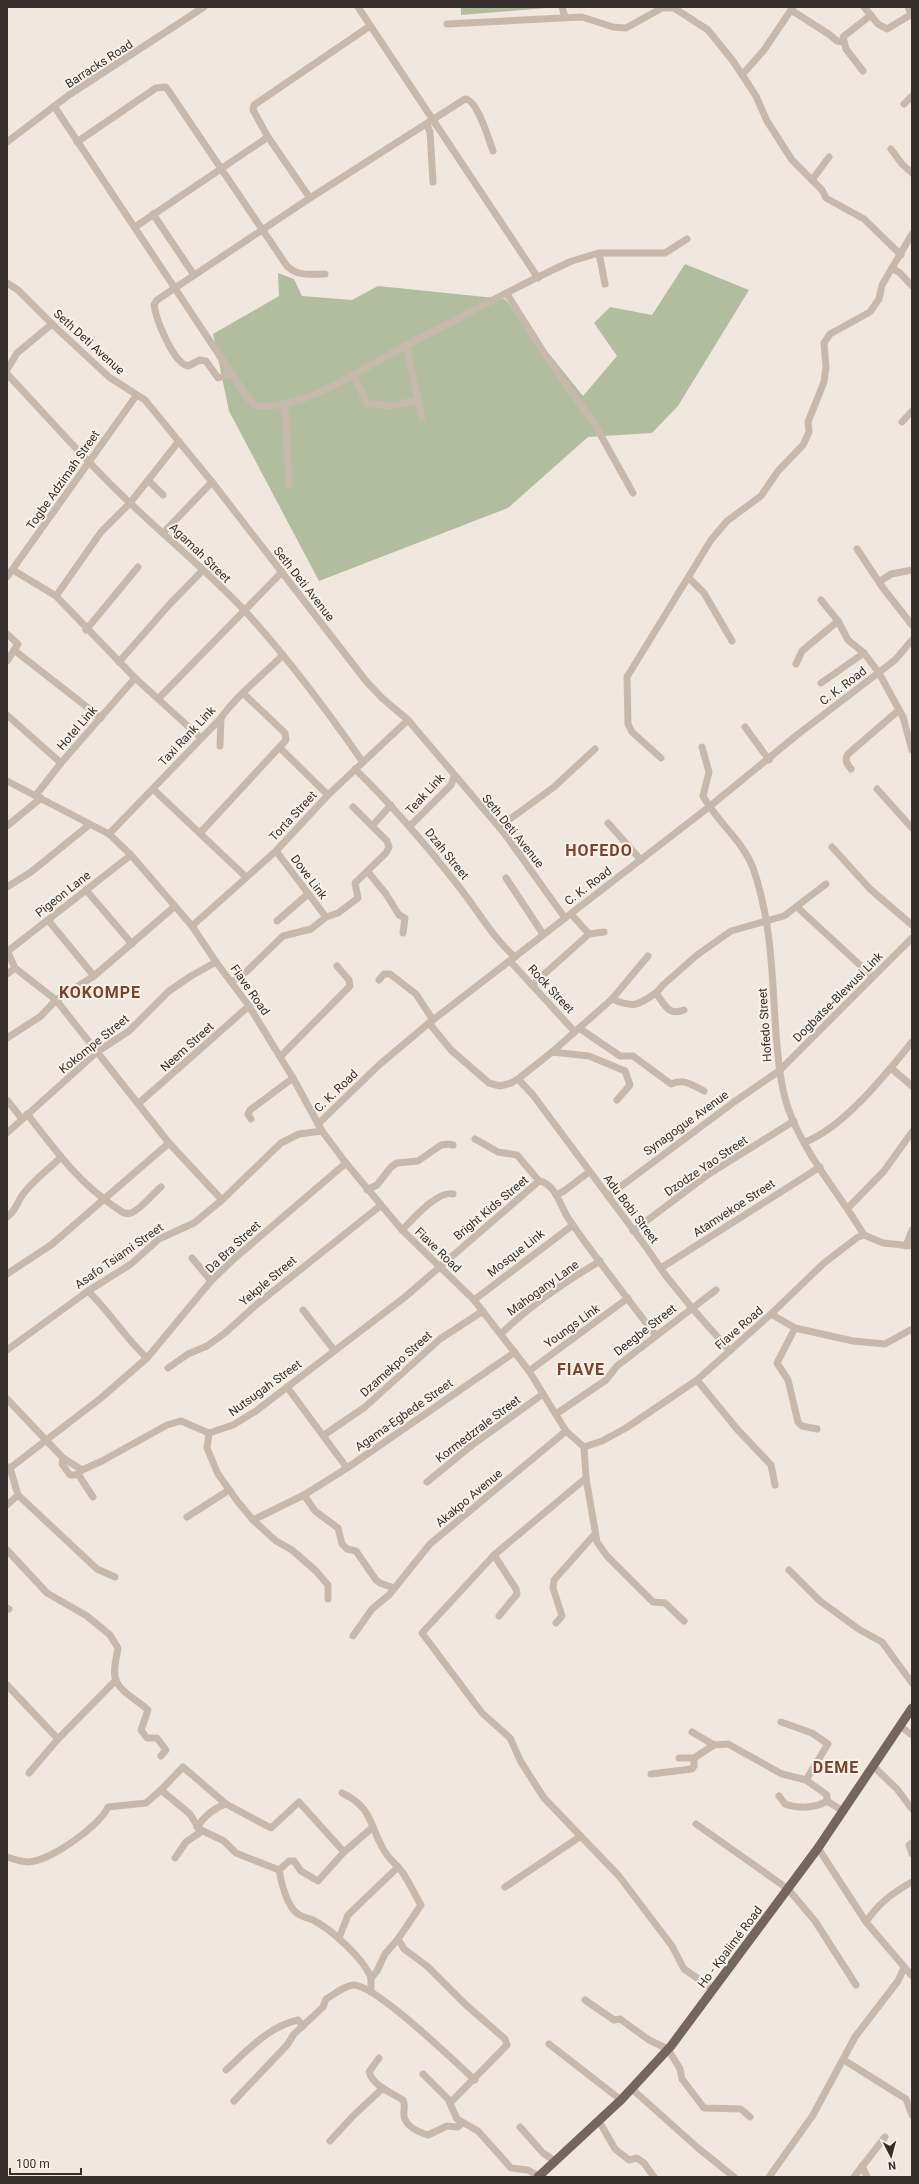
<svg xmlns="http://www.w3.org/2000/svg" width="919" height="2184" font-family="Roboto,sans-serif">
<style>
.green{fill:#b2bda0}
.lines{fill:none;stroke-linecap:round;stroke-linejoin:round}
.minor{stroke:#c6b9ac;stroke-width:7}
.major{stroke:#75665d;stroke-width:9}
.labels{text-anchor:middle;stroke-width:4;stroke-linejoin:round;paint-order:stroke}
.street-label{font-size:12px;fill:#352e2a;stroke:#f8f2ea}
.district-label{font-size:16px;font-weight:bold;letter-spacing:1px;fill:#7b422c;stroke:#f8f2ea}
</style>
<rect width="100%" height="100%" fill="#f0e8de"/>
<!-- green -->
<g class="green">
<path d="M461 7H546V8L461 15Z"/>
<path d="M685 264 749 290 678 406 652 433 588 437 508 508 319 581 229 411 213 334 279 296 278 273 294 279 302 296 352 300 378 286 505 299 583 396 617 356 594 323 610 307 652 315Z"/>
</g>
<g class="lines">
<!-- minor -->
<g class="minor">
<path d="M358 7 538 278"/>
<path d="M562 7 565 17"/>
<path d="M864 7 878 24 887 29 912 14"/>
<path d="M908 7 912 15"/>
<path d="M791 10 830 35 837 41 843 42"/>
<path d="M447 24 582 17 613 27 626 28 662 8H674L708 30 733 61 756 96 767 121 792 160 822 190 826 198 864 219 901 255"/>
<path d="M863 71 846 49 843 37 871 15"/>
<path d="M742 75 764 50 793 7"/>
<path d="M904 104 912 96"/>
<path d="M54 106 247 397 254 405 258 406C306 410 364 367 407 345 462 317 516 286 572 261L599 253H665L687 239"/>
<path d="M427 125 430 132 433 182"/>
<path d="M7 142 69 95 204 7"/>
<path d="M77 142 156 88 166 87 287 266C298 277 311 274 325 274"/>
<path d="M891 149 902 164 912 173"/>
<path d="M812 180 829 157"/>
<path d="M310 198 268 137 253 110 254 105 370 26"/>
<path d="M153 214 194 275"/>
<path d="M135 227 268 137"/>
<path d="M599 253 605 284"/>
<path d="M892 268 900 273 912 286"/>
<path d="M7 283 18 290 52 324 109 377 145 400 212 482 366 681 382 698 408 720 504 833 565 918"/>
<path d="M507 294 548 359 595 425 633 493"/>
<path d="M406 345 422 418"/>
<path d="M7 370 17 353 52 324"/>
<path d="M7 374C48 417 87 463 130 503 168 539 209 573 245 611 288 658 326 709 362 761"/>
<path d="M232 374 218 378 206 361 200 360 188 366C173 363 156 319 154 305L157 300 310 198 465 99C477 99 489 140 493 151"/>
<path d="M353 374 367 403 389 406 418 400"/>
<path d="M285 405 289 485"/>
<path d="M902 422 912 411"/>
<path d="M148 480 163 495"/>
<path d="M164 532 212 482"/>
<path d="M857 549 883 588 912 625"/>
<path d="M13 570 56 596 135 678 201 738"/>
<path d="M7 577 136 396"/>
<path d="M689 578 704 593 732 641"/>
<path d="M879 582 891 574 912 570"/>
<path d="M56 596 101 532 130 503 179 441"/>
<path d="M821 600 838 621 848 640 864 653 879 673 903 717 912 750"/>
<path d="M86 630 138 567"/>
<path d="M7 634 18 644 7 661"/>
<path d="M14 650 101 718"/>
<path d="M119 662 169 605 202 571"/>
<path d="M796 664 802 651 838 621"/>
<path d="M821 683 864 653"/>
<path d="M159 698 282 572"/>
<path d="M7 715 61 763"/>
<path d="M745 727 769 760"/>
<path d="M220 746 221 718"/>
<path d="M702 747 709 772 703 796C717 822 743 841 753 868 772 922 772 977 776 1033 778 1058 780 1084 788 1108 804 1154 839 1193 864 1235"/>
<path d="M280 748 328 795"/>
<path d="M661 758 632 732 628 724 627 677 711 540 727 521 761 496 778 471 803 445 809 432 808 422 824 382 826 367 824 343 830 334 870 312 879 299 882 285 912 234"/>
<path d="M355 769C393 806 427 846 460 888 478 911 493 938 515 957"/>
<path d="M851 769C847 764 844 760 848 754L899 710"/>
<path d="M7 781 109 834 131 855 192 926 216 962 249 1006 293 1078 322 1131 346 1163 402 1230 474 1300 529 1371 566 1431 584 1447 602 1441 626 1428 697 1380 771 1314 824 1263 858 1237 864 1235 883 1243 912 1246"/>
<path d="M153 789 246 877"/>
<path d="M877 789 912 828"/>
<path d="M36 795 61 763 135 678"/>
<path d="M608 823 641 860"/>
<path d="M7 826 41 798"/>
<path d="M372 826 391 805"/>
<path d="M410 826 451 785 454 777"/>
<path d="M499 827 554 787 595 749"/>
<path d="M201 832 286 740 285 733 244 694"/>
<path d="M109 834 221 718C236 696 264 674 283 655"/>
<path d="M832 847 870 889 912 925"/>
<path d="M276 851 326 917"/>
<path d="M368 872 386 894 399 915 405 918 403 933"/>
<path d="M506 878 543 934"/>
<path d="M7 887 31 872 89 825"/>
<path d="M86 890 132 944"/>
<path d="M797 907 872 976"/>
<path d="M571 914 589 934 604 932"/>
<path d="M48 920 94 976"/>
<path d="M277 921 308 894"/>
<path d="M192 926 276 851 328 795 408 720"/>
<path d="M7 950 15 968 56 1000 169 1143 222 1200"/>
<path d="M8 951 131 855"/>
<path d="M510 961 575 1032"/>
<path d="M7 974 15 968"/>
<path d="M379 980 384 974H390L416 994 433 1020"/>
<path d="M232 982 247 971 283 936 311 929 326 917 338 913 358 898 355 883 386 853 389 847 387 841 353 807"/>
<path d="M532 985 589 934"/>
<path d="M656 993 663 985 697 955 731 931 784 916 826 884"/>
<path d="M612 999C633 1008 637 1006 656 993 665 1005 668 1016 684 1010"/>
<path d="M429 1023 451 1050 489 1083 500 1086 511 1083 518 1079 552 1052 612 999 648 956"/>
<path d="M579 1028 620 1056H633L671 1084C683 1078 693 1085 704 1091"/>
<path d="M7 1038 41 1016 56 1000 94 976 174 907"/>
<path d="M552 1052 589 1056 625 1071 630 1085 617 1100"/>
<path d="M281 1056 350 986 349 980 337 966"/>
<path d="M891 1068 912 1086"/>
<path d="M518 1079 533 1095 646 1247 666 1276 692 1308 730 1351"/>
<path d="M7 1100 22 1119"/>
<path d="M139 1103 249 1006"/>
<path d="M27 1114C54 1148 76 1180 112 1205 117 1208 124 1216 131 1213 143 1208 151 1195 161 1187"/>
<path d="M251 1119 248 1114 250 1110 293 1078"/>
<path d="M318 1124 379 1065 429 1023 709 807 797 735 895 660 912 640"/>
<path d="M7 1133 97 1052 129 1031 169 991 191 976 216 962"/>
<path d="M475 1139 498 1152 517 1155 539 1181"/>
<path d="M805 1142C843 1128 886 1074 912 1042"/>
<path d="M367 1190 377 1185 391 1167 397 1163 418 1161 441 1145 448 1144 453 1145"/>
<path d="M556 1195 564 1191 589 1172"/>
<path d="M608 1196 734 1102 779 1071 912 938"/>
<path d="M848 1208 884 1171 912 1132"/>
<path d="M7 1217C14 1213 17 1204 21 1197 31 1182 48 1170 61 1157"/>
<path d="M402 1230C413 1219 438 1190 453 1194"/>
<path d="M633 1231 709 1174 794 1121"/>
<path d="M906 1246 912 1230"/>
<path d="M192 1258 211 1281"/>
<path d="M661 1268 820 1167"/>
<path d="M7 1274 51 1245 169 1143"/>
<path d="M88 1291C110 1312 125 1338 147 1358"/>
<path d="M474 1300 573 1225"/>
<path d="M303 1310 334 1350"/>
<path d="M771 1314 795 1328 853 1341 885 1344 912 1329"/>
<path d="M795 1328 777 1363 788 1380 798 1422 802 1426 817 1429"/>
<path d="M501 1334C530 1305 565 1282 600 1261"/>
<path d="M7 1350 88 1291 131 1264 159 1239 194 1223 222 1200 281 1143 299 1134 322 1131"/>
<path d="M168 1368 188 1354 207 1346 225 1333 256 1305 380 1206"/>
<path d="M529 1371 628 1298"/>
<path d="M697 1380 737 1429 771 1465 775 1485"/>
<path d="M287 1387 347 1468"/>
<path d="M7 1399 63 1458 82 1470 102 1461 167 1425 181 1421 209 1433 233 1425 256 1411 405 1297 539 1181C555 1183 561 1207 568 1218 596 1259 627 1297 656 1336"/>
<path d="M556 1414 606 1380 617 1366 716 1290"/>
<path d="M209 1433 207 1448 218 1474 238 1502 253 1520 276 1541 292 1550 316 1571 328 1585V1599"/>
<path d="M324 1435 365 1407 440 1339 483 1311"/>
<path d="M584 1447 586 1478 597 1542 607 1556 653 1602 665 1603 684 1621"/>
<path d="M63 1458 62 1464 70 1475H76L82 1470"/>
<path d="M10 1468 101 1398 147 1358 211 1281 235 1258 346 1163"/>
<path d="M78 1474 93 1497"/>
<path d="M586 1478 494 1555 422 1633 482 1713 510 1738 521 1762 544 1798 619 1876 672 1946 684 1969 713 1989"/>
<path d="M427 1482 471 1446 543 1394"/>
<path d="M18 1495 97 1569 115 1577"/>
<path d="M304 1495 315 1511 338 1528 342 1544 347 1549 356 1551 376 1580 380 1583 394 1588"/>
<path d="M7 1505 18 1495 10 1468 8 1467"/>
<path d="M187 1517 229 1490"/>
<path d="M253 1520 304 1495 347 1468 515 1352"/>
<path d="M7 1550 47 1593 87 1616 110 1635 118 1648C117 1657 112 1671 116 1680 120 1692 139 1701 148 1710L141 1730 147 1738H157L166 1750 161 1756"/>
<path d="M494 1555 516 1589 517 1594 499 1616"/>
<path d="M789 1570 820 1601 860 1630 882 1642 912 1683"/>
<path d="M7 1608 9 1609"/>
<path d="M556 1623 562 1616 553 1588 554 1580 594 1535"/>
<path d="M353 1636 372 1609 389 1595 430 1544 566 1431"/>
<path d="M7 1685 58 1739"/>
<path d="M781 1722 812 1733 828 1744 806 1780"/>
<path d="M900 1726 912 1735"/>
<path d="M692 1732 714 1745 728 1744 782 1774 806 1780 827 1795V1801L843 1811"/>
<path d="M679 1758H694L714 1745"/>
<path d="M874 1767 897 1789 912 1809"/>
<path d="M29 1773 58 1739 116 1680"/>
<path d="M651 1774 692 1769 694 1766V1758"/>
<path d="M161 1790 183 1767 226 1804 271 1828 299 1802 344 1852 318 1881 301 1871 294 1861H289L279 1870"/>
<path d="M342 1793C373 1807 369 1826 385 1852 390 1860 398 1866 403 1873 410 1884 415 1895 421 1905L398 1939 404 1949 427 1966 465 2004 505 2039 507 2045 450 2103"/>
<path d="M779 1796 785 1804C798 1809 816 1808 827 1801"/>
<path d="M696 1824 788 1889 815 1921 856 1985"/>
<path d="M197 1827C205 1816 213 1808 226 1804"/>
<path d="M912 1843 909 1845 912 1854"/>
<path d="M818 1848 866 1922 912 1976"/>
<path d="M344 1852 373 1827"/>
<path d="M7 1857C13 1859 22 1862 28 1862 49 1862 101 1825 108 1807L146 1803 161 1790 190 1814 199 1829 224 1841 236 1853 279 1870C281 1882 287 1907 298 1914 302 1917 308 1918 313 1920 331 1929 364 1959 371 1978"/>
<path d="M175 1858 186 1842 202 1831"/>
<path d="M505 1887 581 1836"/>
<path d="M866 1922C878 1904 892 1893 912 1882"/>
<path d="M339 1938 348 1915 398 1867"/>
<path d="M371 1992V1978L377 1971 385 1954 398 1939"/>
<path d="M585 2000 614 2020 620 2019 649 2040 668 2049 680 2069 682 2079 704 2108 741 2109 750 2117"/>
<path d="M549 2044 621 2100"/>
<path d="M379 2058 369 2072C374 2087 391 2092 403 2100 406 2106 403 2110 404 2116 406 2127 418 2132 428 2135L447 2126 458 2127 462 2123"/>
<path d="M844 2060 906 2099 912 2115"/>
<path d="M226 2070C248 2050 268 2027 298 2020L303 2026"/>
<path d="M423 2074 448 2099 457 2119 478 2131 511 2168 528 2170 540 2177"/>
<path d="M632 2089 698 2148 734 2177"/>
<path d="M234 2101 287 2045 294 2034 323 2007 326 1999C333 1995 344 1986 353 1985 375 1984 455 2062 475 2080"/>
<path d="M599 2121 615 2149 629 2160 637 2158 644 2163 654 2177"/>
<path d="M520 2127 543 2153 555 2161"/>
<path d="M330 2141 353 2116 383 2088"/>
<path d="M862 2166 867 2177"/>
<path d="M769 2177 813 2115 855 2037 898 1981 904 1968"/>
<path d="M854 2177 885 2137"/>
</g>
<!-- major -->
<path class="major" d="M538 2177 621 2100 671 2046 818 1848 912 1708"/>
</g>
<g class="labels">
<!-- street labels -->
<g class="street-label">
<text transform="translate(99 64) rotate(-33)" y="4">Barracks Road</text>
<text transform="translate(89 342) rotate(42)" y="4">Seth Deti Avenue</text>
<text transform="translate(63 480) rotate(-55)" y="4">Togbe Adzimah Street</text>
<text transform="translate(200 553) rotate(44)" y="4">Agamah Street</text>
<text transform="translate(304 584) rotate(52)" y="4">Seth Deti Avenue</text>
<text transform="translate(843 686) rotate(-37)" y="4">C. K. Road</text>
<text transform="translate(77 728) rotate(-49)" y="4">Hotel Link</text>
<text transform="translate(187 736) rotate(-47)" y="4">Taxi Rank Link</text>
<text transform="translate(425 794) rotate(-47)" y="4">Teak Link</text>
<text transform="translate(293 816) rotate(-47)" y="4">Torta Street</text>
<text transform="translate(513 831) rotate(51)" y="4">Seth Deti Avenue</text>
<text transform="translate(447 854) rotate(51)" y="4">Dzah Street</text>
<text transform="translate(309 877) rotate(53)" y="4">Dove Link</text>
<text transform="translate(588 886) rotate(-37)" y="4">C. K. Road</text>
<text transform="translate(63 894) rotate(-38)" y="4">Pigeon Lane</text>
<text transform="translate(551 989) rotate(47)" y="4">Rock Street</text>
<text transform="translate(250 990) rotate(55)" y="4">Fiave Road</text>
<text transform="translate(838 997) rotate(-45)" y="4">Dogbatse-Blewusi Link</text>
<text transform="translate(765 1025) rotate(-94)" y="4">Hofedo Street</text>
<text transform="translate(94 1044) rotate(-39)" y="4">Kokompe Street</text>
<text transform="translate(187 1047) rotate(-42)" y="4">Neem Street</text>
<text transform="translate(336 1091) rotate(-44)" y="4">C. K. Road</text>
<text transform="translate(686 1123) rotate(-36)" y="4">Synagogue Avenue</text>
<text transform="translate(706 1166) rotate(-34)" y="4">Dzodze Yao Street</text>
<text transform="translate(491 1208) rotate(-40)" y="4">Bright Kids Street</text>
<text transform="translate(734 1208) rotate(-33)" y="4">Atamvekoe Street</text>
<text transform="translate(631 1209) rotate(53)" y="4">Adu Bobi Street</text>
<text transform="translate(233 1247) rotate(-43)" y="4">Da Bra Street</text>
<text transform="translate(438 1250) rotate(44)" y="4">Fiave Road</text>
<text transform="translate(516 1253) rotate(-38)" y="4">Mosque Link</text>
<text transform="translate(119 1256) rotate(-35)" y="4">Asafo Tsiami Street</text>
<text transform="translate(268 1281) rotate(-40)" y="4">Yekple Street</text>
<text transform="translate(543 1288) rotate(-36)" y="4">Mahogany Lane</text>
<text transform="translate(572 1326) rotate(-36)" y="4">Youngs Link</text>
<text transform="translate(739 1328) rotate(-41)" y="4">Fiave Road</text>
<text transform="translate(645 1330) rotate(-38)" y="4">Deegbe Street</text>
<text transform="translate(396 1364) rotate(-42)" y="4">Dzamekpo Street</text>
<text transform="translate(265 1388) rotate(-36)" y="4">Nutsugah Street</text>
<text transform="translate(404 1415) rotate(-35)" y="4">Agama-Egbede Street</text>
<text transform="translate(478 1429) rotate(-37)" y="4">Kormedzrale Street</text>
<text transform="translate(469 1498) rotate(-40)" y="4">Akakpo Avenue</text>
<text transform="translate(730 1947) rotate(-53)" y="4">Ho - Kpalimé Road</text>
</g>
<!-- district labels -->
<g class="district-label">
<text x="599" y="856">HOFEDO</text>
<text x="100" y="998">KOKOMPE</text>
<text x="581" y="1375">FIAVE</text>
<text x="836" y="1773">DEME</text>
</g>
</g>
<!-- border -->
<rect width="919" height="2184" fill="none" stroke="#352e2a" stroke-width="16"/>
<!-- north arrow -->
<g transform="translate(891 2156) rotate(174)" stroke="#f8f2ea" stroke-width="3" paint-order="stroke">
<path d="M0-3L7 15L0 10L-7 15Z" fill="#352e2a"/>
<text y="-6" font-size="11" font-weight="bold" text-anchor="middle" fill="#352e2a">N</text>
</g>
<!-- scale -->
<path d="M10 2168v6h71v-6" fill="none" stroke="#352e2a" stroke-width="2"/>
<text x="16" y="2168" font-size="12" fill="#352e2a" stroke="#f8f2ea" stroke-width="3" paint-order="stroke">100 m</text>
</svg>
